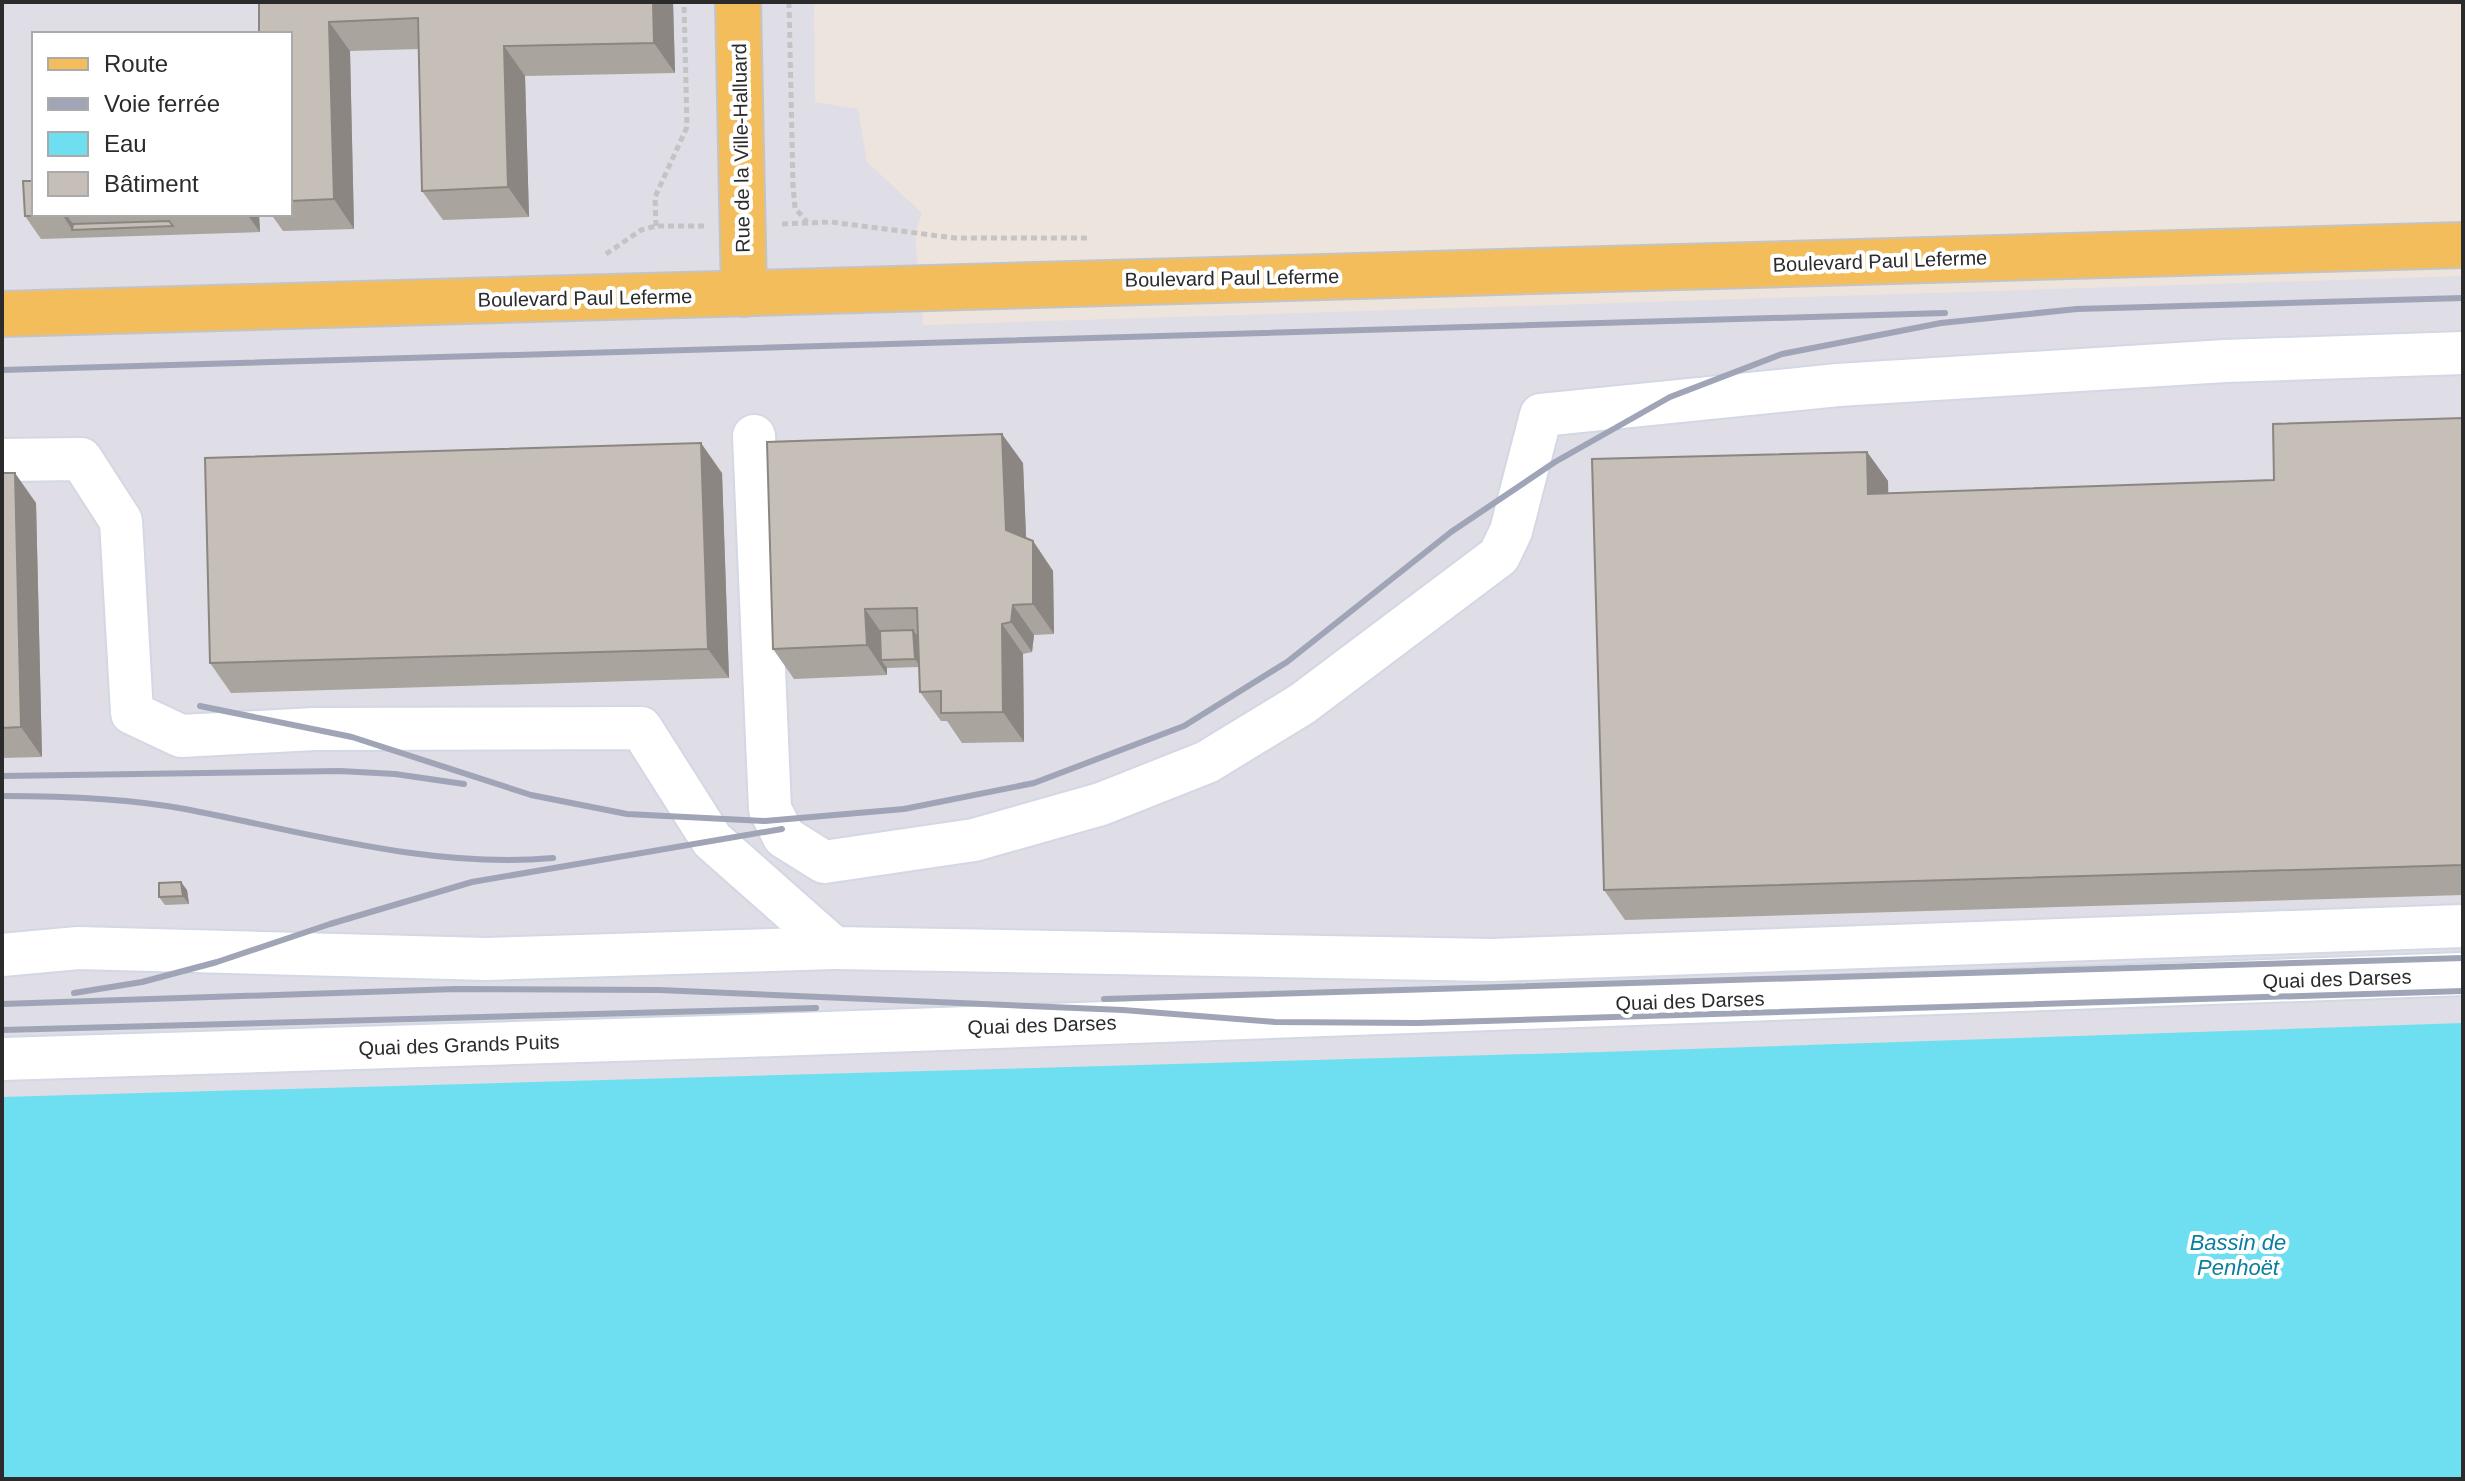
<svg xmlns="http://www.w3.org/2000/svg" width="2465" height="1481" font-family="Arial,sans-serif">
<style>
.industrial{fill:#dfdde5;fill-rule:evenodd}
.water{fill:#6edff1}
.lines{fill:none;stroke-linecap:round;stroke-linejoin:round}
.minor-casing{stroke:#d2d8e4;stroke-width:46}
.major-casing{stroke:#c4c4c4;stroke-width:48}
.path{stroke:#c4c4c4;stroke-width:5;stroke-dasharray:6 4;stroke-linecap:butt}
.minor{stroke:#fff;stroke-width:42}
.major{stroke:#f4bd5b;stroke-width:44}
.rail{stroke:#9fa5b6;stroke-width:6}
.wall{fill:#aaa49e}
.shaded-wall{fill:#8b8681}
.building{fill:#c6bfb8;stroke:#8b8681;stroke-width:2}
.labels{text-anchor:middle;stroke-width:8;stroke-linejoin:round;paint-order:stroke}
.street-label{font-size:20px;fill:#2b2b2b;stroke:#fff}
.water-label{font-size:22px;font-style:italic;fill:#0a7f9f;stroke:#fff}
</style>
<rect width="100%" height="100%" fill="#ede4dd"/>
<!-- industrial -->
<path class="industrial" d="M2 2H814L815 102 858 109 867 162 922 213 915 235 923 325 2463 276V1479H2ZM34 34H290V214H34Z"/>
<!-- water -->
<path class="water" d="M2463 1023V1479H2V1097L1601 1052Z"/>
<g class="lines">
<!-- minor casing -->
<g class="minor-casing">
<g id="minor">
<path d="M754 436 770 809 784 837 824 862 974 840 1101 804 1207 762 1302 704 1499 556 1511 531 1541 415 1838 385 2225 361 2463 353"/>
<path d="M2 460 81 459 121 521 132 713 181 736 314 729 641 728 712 840 834 948 1492 960 2463 926"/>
<path d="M2 955 78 948 487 959 834 948"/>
<path d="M2 1059 745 1036 2463 974"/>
</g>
</g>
<!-- major casing -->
<g class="major-casing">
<g id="major">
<path d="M738 2 744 294"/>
<path d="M2 314 2463 245"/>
</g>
</g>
<!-- path -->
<g class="path">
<path d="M789 2 793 186 795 208 807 222"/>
<path d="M782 224 831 222 955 238H1091"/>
<path d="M656 226 655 197 687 127 684 2"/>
<path d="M606 254 641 230 656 226H704"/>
</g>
<!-- minor -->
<use href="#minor" class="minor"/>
<!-- major -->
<use href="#major" class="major"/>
<!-- rail -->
<g class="rail">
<path d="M2 370 1945 313"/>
<path d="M200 706 352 737 531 795 627 814 765 821 904 809 1034 783 1184 726 1287 662 1451 532 1555 462 1670 397 1782 354 1941 323 2077 309 2463 298"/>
<path d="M2 776 340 771 395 774 464 784"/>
<path d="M2 796C63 796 125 798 185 809 305 832 429 869 553 858"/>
<path d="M74 993 142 982 217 962 330 924 472 882 782 829"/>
<path d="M1104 999 2463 958"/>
<path d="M2 1004 456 989 659 990 1123 1010 1275 1022 1418 1023 2463 991"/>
<path d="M2 1030 816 1008"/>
</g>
</g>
<!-- wall -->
<g class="wall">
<path d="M259 2H673L675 73 525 76 529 217 443 220 422 191 419 49 350 51 354 229 283 231 271 214H290V34Z"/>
<path d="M34 214H259L260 232 41 239 25 216Z"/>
<path d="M2463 418V895L1625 920 1604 890 1867 452 1888 481V493L2274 480Z"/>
<path d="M1023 463 1026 538 1033 541 1053 571 1054 634 1034 635 1032 652 1023 654 1024 742 962 743 947 721H941L920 692 919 667 887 668V675L794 679 773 649Z"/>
<path d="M2 473 36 503 42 757 2 758Z"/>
<path d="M722 473 729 678 231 693 210 663Z"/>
<path d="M187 890 189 904 165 905 159 897Z"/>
</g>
<!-- shaded-wall -->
<g class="shaded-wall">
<path d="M653 2H673L675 73 654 43Z"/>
<path d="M329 22 350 51 354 229 334 199Z"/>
<path d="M504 46 525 76 529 217 508 187Z"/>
<path d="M62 214H66L77 230H72Z"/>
<path d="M247 214H259L260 232Z"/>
<path d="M1002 434 1023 463 1027 560 1006 530Z"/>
<path d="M701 443 722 473 729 678 708 649Z"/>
<path d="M1867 452 1888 481 1889 523 1868 494Z"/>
<path d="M15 473 36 503 42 757 21 727Z"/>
<path d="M1033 541 1053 571 1054 634 1033 604Z"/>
<path d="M1013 605 1034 635 1032 652 1011 622Z"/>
<path d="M865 609 886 639 881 660 887 668V675L867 645Z"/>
<path d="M1002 624 1023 654 1024 742 1003 712Z"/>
<path d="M913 630 919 638 920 667 915 659Z"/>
<path d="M181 882 187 890 189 904 183 896Z"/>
</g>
<!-- building -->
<g class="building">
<path d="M259 2H653L654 43 504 46 508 187 422 191 418 18 329 22 334 199 290 201V34H259Z"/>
<path d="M23 181H34V214L62 215 25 216Z"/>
<path d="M169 221 173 226 72 230 73 224Z"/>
<path d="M2463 418V865L1604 890 1592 459 1867 452 1868 494 2274 480 2273 424Z"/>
<path d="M1002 434 1006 530 1033 541V604L1013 605 1011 622 1002 624 1003 712 941 713V691L920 692 917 608 865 609 867 645 773 649 767 442Z"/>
<path d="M701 443 708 649 210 663 205 458Z"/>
<path d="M2 473H15L21 727 2 728Z"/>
<path d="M913 630 915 659 881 660 880 631Z"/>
<path d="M181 882 183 896 159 897V883Z"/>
</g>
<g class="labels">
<!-- street labels -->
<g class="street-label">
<text transform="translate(741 148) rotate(-91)" y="7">Rue de la Ville-Halluard</text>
<text transform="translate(1880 261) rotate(-2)" y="7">Boulevard Paul Leferme</text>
<text transform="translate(1232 278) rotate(-1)" y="7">Boulevard Paul Leferme</text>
<text transform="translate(585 298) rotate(-1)" y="7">Boulevard Paul Leferme</text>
<text transform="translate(2337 979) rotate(-2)" y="7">Quai des Darses</text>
<text transform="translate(1690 1001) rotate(-2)" y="7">Quai des Darses</text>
<text transform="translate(1042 1025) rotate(-2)" y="7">Quai des Darses</text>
<text transform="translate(459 1045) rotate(-2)" y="7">Quai des Grands Puits</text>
</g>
<!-- water labels -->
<g class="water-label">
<text x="2238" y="1250">Bassin de<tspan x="2238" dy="25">Penhoët</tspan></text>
</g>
</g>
<!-- border -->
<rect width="2465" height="1481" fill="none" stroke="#2b2b2b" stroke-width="8"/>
<!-- legend -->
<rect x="32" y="32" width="260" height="184" fill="#ffffff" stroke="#aaaaaa" stroke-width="2"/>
<rect x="48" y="58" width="40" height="12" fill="#f4bd5b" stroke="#aaaaaa" stroke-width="2"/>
<text x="104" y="72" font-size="24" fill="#2b2b2b">Route</text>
<rect x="48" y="98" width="40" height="12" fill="#9fa5b6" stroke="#aaaaaa" stroke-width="2"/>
<text x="104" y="112" font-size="24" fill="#2b2b2b">Voie ferrée</text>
<rect x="48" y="132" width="40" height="24" fill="#6edff1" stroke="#aaaaaa" stroke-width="2"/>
<text x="104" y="152" font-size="24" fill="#2b2b2b">Eau</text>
<rect x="48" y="172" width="40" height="24" fill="#c6bfb8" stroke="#aaaaaa" stroke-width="2"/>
<text x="104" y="192" font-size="24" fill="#2b2b2b">Bâtiment</text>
</svg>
